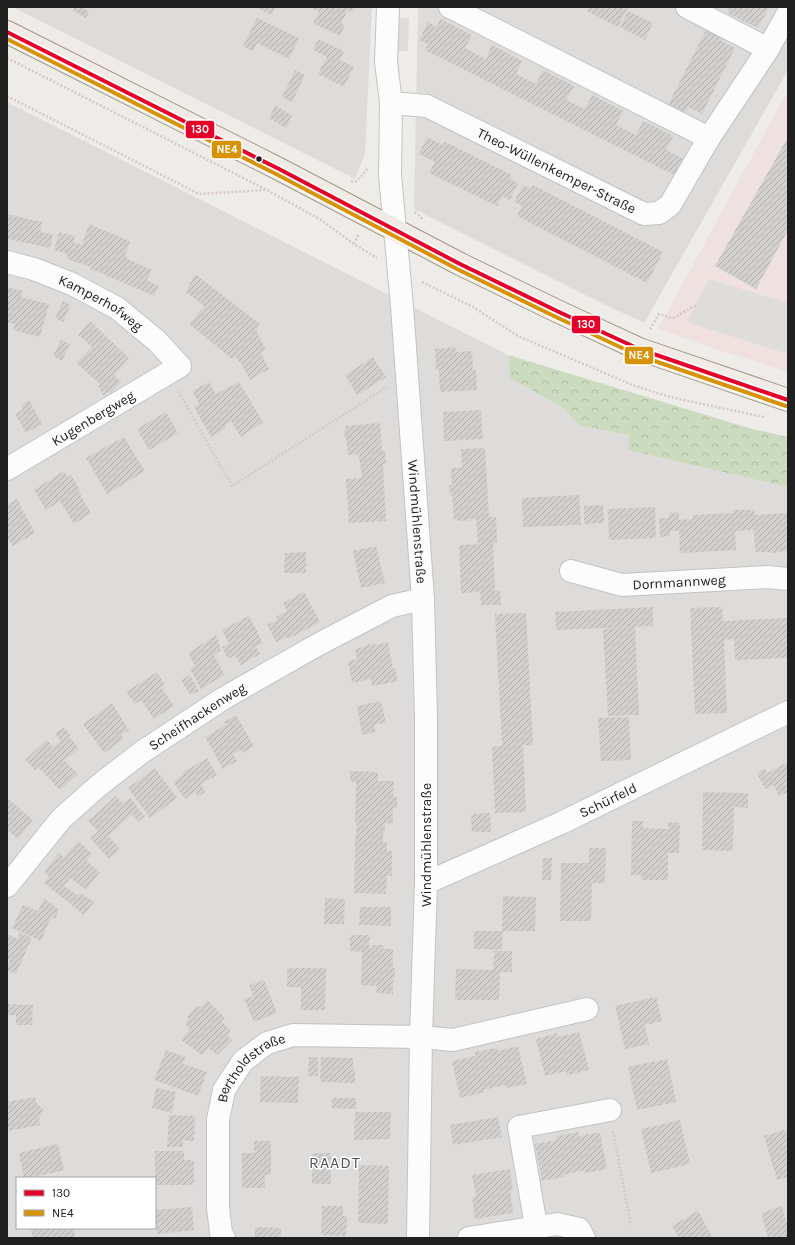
<svg xmlns="http://www.w3.org/2000/svg" width="795" height="1245" font-family="Karla,sans-serif">
<style>
.residential{fill:#dddcda;fill-rule:evenodd}
.commercial{fill:#efe1e0}
.forest{fill:url(#forest-crowns)}
.parking{fill:#dedddc}
.building{fill:url(#building-hatch)}
.lines{fill:none;stroke-linecap:round;stroke-linejoin:round}
.minor-casing{stroke:#c4c3c1;stroke-width:24}
.major-casing{stroke:#a39787;stroke-width:24}
.path{stroke:#d6c9c8;stroke-width:2.5;stroke-dasharray:2 2;stroke-linecap:butt}
.minor{stroke:#fcfcfc;stroke-width:22}
.major{stroke:#f1ebe6;stroke-width:22}
.bus-1-casing{stroke:#fff;stroke-width:7}
.bus-2-casing{stroke:#fff;stroke-width:7}
.bus-1{stroke:#e4002b;stroke-width:4}
.bus-2{stroke:#d79205;stroke-width:4}
.bus-dot{fill:#202020;stroke:#fff;stroke-width:1.5}
.labels{text-anchor:middle;stroke-width:3;stroke-linejoin:round;paint-order:stroke}
.street-label{font-size:14px;fill:#202020;stroke:#fff}
.quarter-label{font-size:16px;letter-spacing:1px;fill:#535353;stroke:#fff}
.line-badge{stroke:#fff;stroke-width:1.5}
.badge-label{font-size:11px;text-anchor:middle;font-weight:bold;fill:#fff}
</style>
<defs>
<pattern id="forest-crowns" width="20" height="18" patternUnits="userSpaceOnUse"><rect width="20" height="18" fill="#ccdac0"/><path d="M2 6a3 3 0 1 1 6 0M12 15a3 3 0 1 1 6 0" fill="none" stroke="#afbba5"/></pattern>
<pattern id="building-hatch" width="6" height="6" patternUnits="userSpaceOnUse"><rect width="6" height="6" fill="#d2d0ce"/><path d="M-1 1l2-2M0 6l6-6M5 7l2-2" fill="none" stroke="#b4b2b1"/></pattern>
</defs>
<rect width="100%" height="100%" fill="#eeece9"/>
<!-- residential -->
<g class="residential">
<path d="M12 7H372L365 154 355 179Z"/>
<path d="M418 7H788V70L644 323 585 295 414 209Z"/>
<path d="M7 102 508 355 510 378 562 407 580 426 629 435 628 450 788 487V1238H7ZM17 1178H155V1228H17Z"/>
</g>
<!-- commercial -->
<path class="commercial" d="M788 90V372L722 351 658 329Z"/>
<!-- forest -->
<path class="forest" d="M508 355 749 428 788 437V487L628 450 629 435 580 426 562 407 510 378Z"/>
<!-- parking -->
<g class="parking">
<path d="M395 18H409L408 51H394Z"/>
<path d="M709 279 788 303V354L687 322Z"/>
</g>
<!-- building -->
<g class="building">
<path d="M75 7H81L89 11 86 18 73 11Z"/>
<path d="M256 7H276L271 15Z"/>
<path d="M312 7H354L352 12 348 10 341 23 345 25 340 36 313 23 319 12 311 8Z"/>
<path d="M589 7H628L618 27 587 11Z"/>
<path d="M730 7H769L758 28 727 13Z"/>
<path d="M628 11 653 23 645 40 620 27Z"/>
<path d="M257 18 299 38 289 59 257 43 253 51 243 46Z"/>
<path d="M441 19 472 35 465 48 486 59 492 45 522 61 516 74 536 84 543 70 574 86 566 100 585 109 592 95 623 111 616 125 636 135 643 121 673 136 666 150 684 159 676 176 425 50 428 44 419 40 428 22 436 27Z"/>
<path d="M709 24 725 32 721 41 735 48 702 114 688 107 684 115 667 107Z"/>
<path d="M318 39 344 51 340 60 354 67 344 87 318 74 327 57 313 50Z"/>
<path d="M295 70 305 75 292 102 282 97Z"/>
<path d="M275 106 292 115 286 128 269 118Z"/>
<path d="M427 137 443 145 445 142 512 175 510 179 518 183 510 200 502 196 497 206 429 173 435 162 419 154Z"/>
<path d="M788 137V230L756 289 715 266Z"/>
<path d="M523 185 531 189 533 185 663 252 647 283 517 216 522 206 514 202Z"/>
<path d="M7 214 42 222 40 232 53 234 50 248 7 239Z"/>
<path d="M89 224 130 241 125 255 128 259 152 270 147 280 159 286 154 296 105 275V274L90 269 91 267 67 259 68 254 54 250 59 232 75 236 73 242 82 245Z"/>
<path d="M195 274 260 324 256 330 266 350 261 353 269 369 250 380 241 363 235 356 232 359 189 324 204 306 186 292Z"/>
<path d="M7 287 23 291 21 297 49 304 40 337 13 330 15 324 7 322Z"/>
<path d="M63 301 71 305 63 322 55 318Z"/>
<path d="M90 321 129 358 114 375 121 382 110 394 108 392 104 396 98 386 100 384 76 363 92 347 78 335Z"/>
<path d="M61 340 70 344 62 361 53 356Z"/>
<path d="M455 347 456 352 472 351 473 371 476 370 477 390 440 392 439 370H436L435 349Z"/>
<path d="M373 357 386 377 357 395 345 375Z"/>
<path d="M209 382 216 394 239 382 263 422 241 437 231 421 225 425 226 428 211 437 194 407 199 404 192 391Z"/>
<path d="M29 400 42 424 26 433 15 414 23 409 21 405Z"/>
<path d="M481 410 483 439 444 441 443 412Z"/>
<path d="M166 412 178 433 149 450 137 429Z"/>
<path d="M380 423 382 451H385L386 464H383L386 521 349 523 346 479 362 478 359 454 348 455 346 438H345L344 430H346L345 426Z"/>
<path d="M124 437 145 471 107 494 86 458Z"/>
<path d="M485 448 489 517H496L497 542 493 543 495 591H500L501 605H481L480 592 461 593 459 545 478 544 476 519H469V521L454 520 452 495H450L449 485H452L451 468H462L461 449Z"/>
<path d="M64 471 68 477 71 475 80 490 78 491 91 513 74 524 60 501 46 510 34 490Z"/>
<path d="M579 495 581 525 523 527 522 498Z"/>
<path d="M17 499 35 533 13 546 7 537V505Z"/>
<path d="M603 505 604 523 584 524V506Z"/>
<path d="M655 507 656 538 609 540 608 509Z"/>
<path d="M733 510H754L755 515 788 513V551L772 553 771 552H755L754 530 735 531 736 550 680 553 679 531H670V536L660 537 659 518H669V513L679 512V520L693 519V515L734 513Z"/>
<path d="M376 546 385 583 361 588 353 551Z"/>
<path d="M306 552V573H284L285 553Z"/>
<path d="M304 592 320 622 288 639 287 637 276 642 267 625 278 620 276 617 287 611 283 603Z"/>
<path d="M653 607V626L635 627 639 715 608 716 603 629 632 627 556 630 555 612Z"/>
<path d="M722 607 723 621 788 618V658L735 660 734 639 724 640 727 713 695 714 690 608Z"/>
<path d="M526 613 533 745H523L526 812 495 813 492 747 502 746 495 614Z"/>
<path d="M249 616 263 643 256 646 260 654 241 665 235 655 228 659 222 647 229 643 222 630Z"/>
<path d="M216 635 221 650 214 655 225 675 201 689 190 669 195 666 188 653Z"/>
<path d="M388 642 393 669 395 668 398 681 372 686 371 679 352 683 348 661 357 659 355 649 364 647V646L375 643V645Z"/>
<path d="M157 672 165 685 161 687 174 706 154 719 141 700 135 704 126 692Z"/>
<path d="M190 675 199 691 190 695 181 680Z"/>
<path d="M381 701 386 723 374 725 376 732 362 735 357 706Z"/>
<path d="M112 703 129 730 121 735 124 739 104 753 83 724Z"/>
<path d="M236 715 254 746 242 753 241 750 233 754 237 761 223 769 205 737 226 725 224 722Z"/>
<path d="M629 717 631 760 601 761 598 718Z"/>
<path d="M64 727 70 735 69 736 79 749 64 760 78 774 60 790 38 767 35 770 25 760 47 740 53 747 60 741 55 733Z"/>
<path d="M207 758 217 775 201 784 205 792 198 797 195 792 185 799 173 782 183 775 182 773Z"/>
<path d="M788 762V792L779 796 774 785 765 789 757 773 765 768 767 773Z"/>
<path d="M155 768 177 798 150 818 128 788Z"/>
<path d="M350 771 378 772V781H394L393 797H397V808H393V824L385 823V833H383V842H387V851H392V876H387L386 894 354 893 355 842 357 823H355L356 782 350 781Z"/>
<path d="M703 792 748 793V808L734 807 733 851 702 850Z"/>
<path d="M116 796 123 804 130 798 145 816 138 822 132 814 108 836 120 849 109 859 90 838 98 831 88 821Z"/>
<path d="M7 798 33 820 18 839 7 830Z"/>
<path d="M490 813 491 832H472L471 814Z"/>
<path d="M632 821H643V828L668 829V822L680 823 679 853H668V880H641L642 875H631Z"/>
<path d="M78 841 92 854 86 861 100 872 86 890 70 878 64 886 78 896 81 893 94 902 84 915 44 883 49 876 44 871 59 853 64 857Z"/>
<path d="M589 848H606L605 883H592L591 921H560L561 863H589Z"/>
<path d="M543 858H552L551 880H542Z"/>
<path d="M503 896 536 897 535 931H502Z"/>
<path d="M44 898 59 910 55 919 51 917 41 941 12 928 23 905 38 911Z"/>
<path d="M325 898 345 899 344 924H324Z"/>
<path d="M360 907H391V926L359 925Z"/>
<path d="M474 931H503L502 950 474 949Z"/>
<path d="M20 933 32 938 16 974 7 971 10 961 7 960V934L17 939Z"/>
<path d="M350 935H370L369 948H372L373 945H384L383 949H393V968H395V978H393V994L376 993 377 986 361 985 362 952 350 951Z"/>
<path d="M494 951H512V972H500L499 1000H455L456 969 493 970Z"/>
<path d="M287 968H326L325 1010H301V987H287Z"/>
<path d="M264 980 277 1013 254 1022 244 999 253 996 249 985Z"/>
<path d="M656 997 662 1021 645 1025 649 1044 625 1049 615 1006Z"/>
<path d="M207 1000 225 1018 221 1021 231 1031 229 1033V1037L232 1040 217 1055 209 1048 202 1055 181 1040 190 1029 185 1024 188 1020V1016L197 1006 201 1007Z"/>
<path d="M7 1004 33 1005 32 1025H16V1015H7Z"/>
<path d="M579 1032 589 1070 567 1075 566 1071 545 1076 536 1039 557 1033 558 1037Z"/>
<path d="M518 1046 527 1084 506 1088 505 1085 483 1090 484 1092 460 1098 452 1061 475 1056V1052L497 1048 498 1051Z"/>
<path d="M166 1050 185 1057 183 1064 207 1072 198 1096 154 1080Z"/>
<path d="M309 1057H318V1076H308Z"/>
<path d="M321 1057 353 1058V1070H355V1083L320 1082Z"/>
<path d="M667 1059 676 1102 637 1110 628 1067Z"/>
<path d="M261 1076 299 1077 298 1103 260 1102Z"/>
<path d="M156 1088 176 1092 172 1113 152 1108Z"/>
<path d="M35 1097 37 1104 44 1110 39 1119 40 1125 7 1131V1102Z"/>
<path d="M332 1098H356V1109L332 1108Z"/>
<path d="M355 1112H391L390 1139 354 1140Z"/>
<path d="M169 1115 195 1116 194 1141 183 1140V1147H167Z"/>
<path d="M498 1117 502 1137 453 1145 450 1125Z"/>
<path d="M680 1120 690 1164 651 1173 641 1129Z"/>
<path d="M788 1129V1177L777 1180 764 1136Z"/>
<path d="M578 1132 579 1136 600 1132 607 1169 585 1173V1170L563 1175 564 1177 542 1181 535 1144 557 1140 556 1136Z"/>
<path d="M254 1141H271V1175H265V1188H242V1153H254Z"/>
<path d="M58 1144 64 1170 30 1178H24L19 1153Z"/>
<path d="M155 1151H184V1160H194V1185H155Z"/>
<rect x="312" y="1153" width="19" height="31"/>
<path d="M359 1165 389 1166 388 1224 358 1223Z"/>
<path d="M510 1169 513 1191H510L513 1213 475 1219 472 1197H476L472 1175Z"/>
<path d="M322 1206H343V1216H347L346 1236 321 1235Z"/>
<path d="M782 1206 788 1226V1238H768L761 1213Z"/>
<path d="M192 1207 194 1230 157 1234 155 1210Z"/>
<path d="M698 1211 713 1238H679L672 1226Z"/>
<path d="M255 1227 281 1228V1238H255Z"/>
<path d="M30 1228H73L76 1238H33Z"/>
</g>
<g class="lines">
<!-- minor casing -->
<g class="minor-casing">
<g id="minor">
<path id="s1" d="M388 7 386 62 391 103 390 175 402 306 423 599 426 718V883L421 1037 418 1238"/>
<path d="M450 7 709 138"/>
<path d="M687 7 768 49"/>
<path id="s2" d="M391 103 427 106 644 214 659 213 670 205 709 138 768 49 788 13"/>
<path id="s3" d="M7 262 34 269 72 284 117 308 157 341 180 366 7 469"/>
<path id="s4" d="M571 571 622 585 767 577 788 579"/>
<path id="s5" d="M426 883 561 823 788 712"/>
<path id="s6" d="M7 886 61 819 98 786 142 752 224 698 319 644 392 606 423 599"/>
<path d="M536 1226 519 1127 610 1110"/>
<path id="s7" d="M224 1238 221 1233 218 1207V1120L224 1090 243 1061 267 1043 293 1035 421 1037 453 1040 587 1009"/>
<path d="M469 1238 557 1224 579 1229 584 1238"/>
</g>
</g>
<!-- major casing -->
<g class="major-casing">
<path id="major" d="M7 32 279 169 460 264 559 312 639 349 788 400"/>
</g>
<!-- path -->
<g class="path">
<path d="M7 58 267 190 321 220 354 244 377 258"/>
<path d="M7 96 199 194 265 190"/>
<path d="M351 182 357 181 368 168"/>
<path d="M415 212 423 219"/>
<path d="M354 244 359 233"/>
<path d="M422 282 473 307 518 336 635 386 674 398 764 417"/>
<path d="M650 329 659 314 673 318 698 304"/>
<path d="M179 391V393L232 486 387 387"/>
<path d="M613 1131 631 1226"/>
</g>
<!-- minor -->
<use href="#minor" class="minor"/>
<!-- major -->
<use href="#major" class="major"/>
<!-- bus-1 casing -->
<g class="bus-1-casing">
<path id="bus-1" d="M7 32 279 169 460 264 559 312 639 349 788 400"/>
</g>
<!-- bus-2 casing -->
<g class="bus-2-casing">
<path id="bus-2" d="M7 39 276 174 457 269 556 317 637 355 786 406"/>
</g>
<!-- bus-1 -->
<use href="#bus-1" class="bus-1"/>
<!-- bus-2 -->
<use href="#bus-2" class="bus-2"/>
</g>
<!-- markers -->
<circle class="bus-dot" cx="259" cy="159" r="3.5"/>
<g class="labels">
<!-- street labels -->
<g class="street-label">
<text dy="5" stroke="none"><textPath href="#s2" startOffset="181">Theo-Wüllenkemper-Straße</textPath></text>
<text dy="5" stroke="none"><textPath href="#s3" startOffset="103">Kamperhofweg</textPath></text>
<text transform="translate(93 418) rotate(-31)" y="5">Kugenbergweg</text>
<text dy="5" stroke="none"><textPath href="#s1" startOffset="516">Windmühlenstraße</textPath></text>
<text dy="5" stroke="none"><textPath href="#s4" startOffset="110">Dornmannweg</textPath></text>
<text dy="5" stroke="none"><textPath href="#s6" startOffset="257">Scheifhackenweg</textPath></text>
<text dy="5" stroke="none"><textPath href="#s5" startOffset="200">Schürfeld</textPath></text>
<text transform="translate(426 845) rotate(-90)" y="5">Windmühlenstraße</text>
<text dy="5" stroke="none"><textPath href="#s7" startOffset="185">Bertholdstraße</textPath></text>
</g>
<!-- quarter labels -->
<g class="quarter-label">
<text x="335" y="1168">RAADT</text>
</g>
</g>
<g class="line-badge">
<rect x="185" y="120" width="30" height="19" rx="4" fill="#e4002b"/>
<rect x="211" y="140" width="31" height="19" rx="4" fill="#d79205"/>
<rect x="571" y="315" width="30" height="19" rx="4" fill="#e4002b"/>
<rect x="624" y="346" width="30" height="19" rx="4" fill="#d79205"/>
</g>
<g class="badge-label">
<text x="200" y="133">130</text>
<text x="227" y="153">NE4</text>
<text x="586" y="328">130</text>
<text x="639" y="359">NE4</text>
</g>
<!-- border -->
<rect width="795" height="1245" fill="none" stroke="#202020" stroke-width="16"/>
<!-- legend -->
<rect x="16" y="1177" width="140" height="52" fill="#ffffff" stroke="#a6a6a6"/>
<rect x="24" y="1190" width="20" height="6" fill="#e4002b" stroke="#a6a6a6"/>
<text x="52" y="1197" font-size="12" fill="#202020">130</text>
<rect x="24" y="1210" width="20" height="6" fill="#d79205" stroke="#a6a6a6"/>
<text x="52" y="1217" font-size="12" fill="#202020">NE4</text>
</svg>
